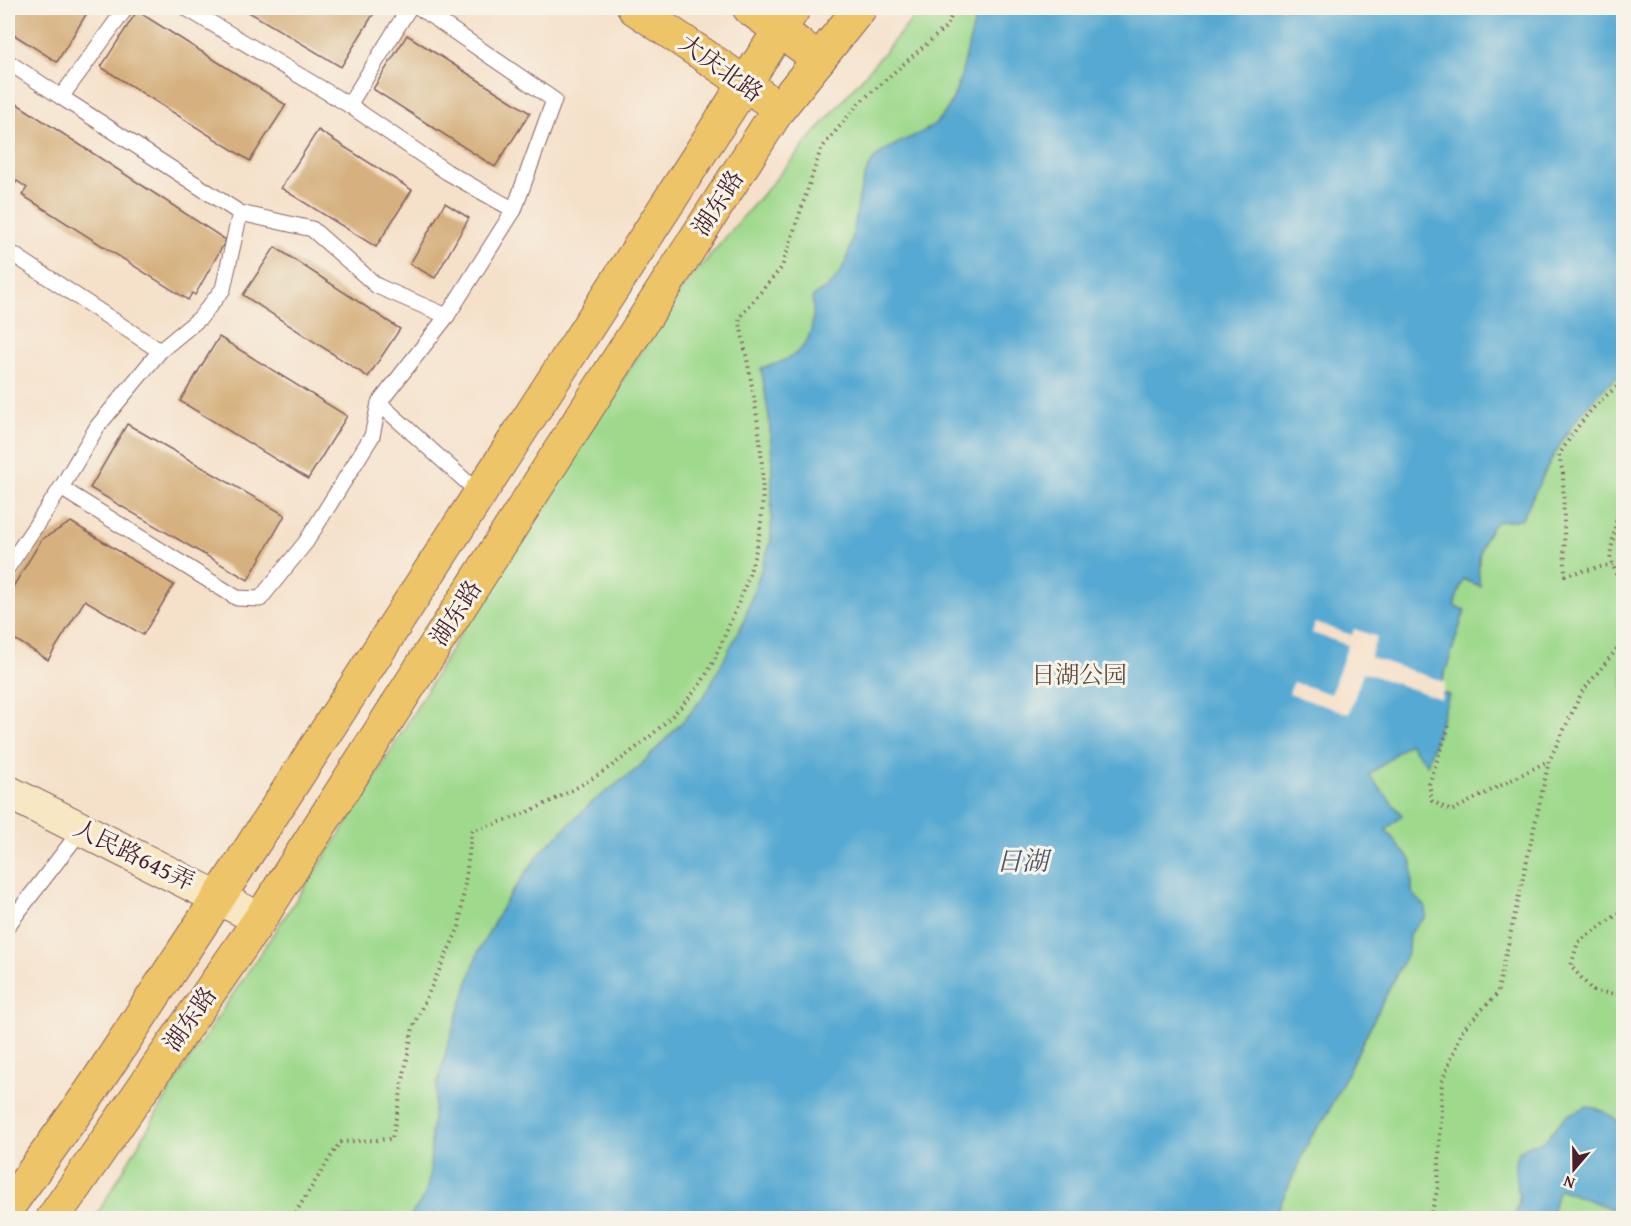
<svg xmlns="http://www.w3.org/2000/svg" width="1631" height="1226" font-family="'Gentium Book Plus','Noto Serif SC',serif">
<style>
.green{fill:#9ed98c;stroke:#747c5c;stroke-width:1.5}
.water{fill:#57a9d2;stroke:#50647e;stroke-width:1.5}
.pier{fill:#f5e1ca}
.building{fill:#d6b17f}
.lines{fill:none;stroke-linecap:round;stroke-linejoin:round}
.lane-casing{stroke:#866363;stroke-width:17}
.secondary-casing{stroke:#866363;stroke-width:35}
.primary-casing{stroke:#866363;stroke-width:35}
.path{stroke:#866363;stroke-width:4;stroke-dasharray:1.5 4.5;stroke-linecap:butt}
.lane{stroke:#fff;stroke-width:15}
.secondary{stroke:#f8e7c3;stroke-width:33}
.primary{stroke:#eec469;stroke-width:33}
.labels{text-anchor:middle;stroke-width:6;stroke-linejoin:round;paint-order:stroke}
.street-label{font-size:24px;fill:#4a1f2b;stroke:#f7f3e8}
.park-label{font-size:24px;fill:#5f4e43;stroke:#f7f3e8}
.water-label{font-size:26px;font-style:italic;fill:#4f566e;stroke:#f7f3e8}
</style>
<rect width="100%" height="100%" fill="#f7f3e8"/>
<filter id="ink" filterUnits="userSpaceOnUse"><feTurbulence type="fractalNoise" baseFrequency=".0167" numOctaves="2"/><feDisplacementMap in="SourceGraphic" scale="12" xChannelSelector="R" yChannelSelector="G"/><feConvolveMatrix kernelMatrix="1 2 1 2 8 2 1 2 1" color-interpolation-filters="sRGB"/></filter>
<filter id="wash" filterUnits="userSpaceOnUse"><feTurbulence type="fractalNoise" baseFrequency=".008" numOctaves="4" result="noise"/><feDisplacementMap in="SourceGraphic" scale="24" xChannelSelector="R" yChannelSelector="G"/><feGaussianBlur stdDeviation="1.35" result="paint"/><feColorMatrix in="noise" values="0 0 0 0 0 0 0 0 0 0 0 0 0 0 0 0 0 1.4 0 .05"/><feComposite in="paint" operator="in"/></filter>
<g filter="url(#wash)">
<rect width="100%" height="100%" fill="#f5e1ca"/>
<!-- green -->
<path class="green" d="M922 8H1623V1218H95L183 1069 352 816 500 567 684 286Z"/>
<!-- water -->
<g class="water">
<path d="M980 8H1623V373C1573 408 1548 465 1522 519L1496 522C1479 543 1476 559 1480 586L1463 579 1454 606 1465 610 1439 692 1449 695 1427 765 1409 743 1369 775 1402 815 1386 830 1412 862V892L1425 907 1426 916 1409 934 1408 951 1325 1118 1311 1137 1274 1218H409L424 1197 430 1176 431 1134 437 1085 446 1051 478 952 507 899 541 852 591 803 638 768 687 717 706 693 743 623 771 540 772 459 769 417 761 368C802 359 818 339 812 297 818 293 826 289 831 284 860 256 851 201 869 167 882 142 921 139 940 119 965 91 965 40 980 8Z"/>
<path d="M1585 1107C1599 1107 1618 1116 1623 1131 1627 1141 1624 1198 1623 1213L1559 1189 1550 1218H1513C1516 1212 1519 1206 1519 1199 1518 1177 1502 1145 1542 1143L1566 1116Z"/>
</g>
<!-- pier -->
<path class="pier" d="M1315 623 1352 635 1354 629 1377 637 1370 657 1445 682 1441 699 1363 672 1349 714 1289 694 1293 682 1331 694 1348 645 1312 633Z"/>
<g id="blocks">
<!-- building -->
<g class="building">
<path d="M8 8H90L57 62 8 31Z"/>
<path d="M242 8H366L374 13 341 67Z"/>
<path d="M137 11 286 105 250 161 101 67Z"/>
<path d="M407 35 530 113 495 167 373 89Z"/>
<path d="M8 98 226 240 195 295 192 293 188 300 22 195 27 188 17 181 12 188 8 185Z"/>
<path d="M318 130 412 190 376 247 281 188Z"/>
<path d="M445 203 469 218 435 278 410 264Z"/>
<path d="M275 247 400 329 368 377 243 295Z"/>
<path d="M219 337 347 416 308 479 180 401Z"/>
<path d="M127 424 285 515 248 580 90 488Z"/>
<path d="M71 522 174 585 143 635 85 600 48 660 8 635V595L42 539Z"/>
</g>
</g>
</g>
<g filter="url(#ink)">
<use href="#blocks" fill-opacity="0" stroke="#866363" stroke-width="1.5"/>
<g class="lines">
<!-- lane casing -->
<g class="lane-casing">
<g id="lane">
<path d="M186 8 349 105 447 172 514 210 554 100 420 8"/>
<path d="M8 62 61 97 126 8"/>
<path d="M349 105 409 8"/>
<path d="M240 213 312 229 377 286 447 316"/>
<path d="M8 251 160 351"/>
<path d="M61 488 237 598 260 599 306 542 372 436 379 403"/>
<path d="M480 494 379 403 447 316 514 210"/>
<path d="M8 567 61 488 97 427 160 351 200 318 223 289 240 213 61 97"/>
<path d="M8 925 82 829"/>
</g>
</g>
<!-- secondary casing -->
<g class="secondary-casing">
<path id="secondary" d="M8 792 260 919"/>
</g>
<!-- primary casing -->
<g class="primary-casing">
<g id="primary">
<path d="M634 8 745 83 763 97"/>
<path d="M749 8 819 59"/>
<path d="M8 1207 91 1091 219 897 794 8"/>
<path d="M53 1218 260 919 778 110 860 8"/>
</g>
</g>
<!-- path -->
<g class="path">
<path d="M1624 499 1619 505 1610 556 1624 596"/>
<path d="M1613 564 1565 575 1563 474 1559 455C1577 426 1595 401 1624 382"/>
<path d="M1449 726 1429 784 1432 801 1451 811 1548 761"/>
<path d="M1624 910 1578 942 1571 966 1593 991 1624 995"/>
<path d="M296 1218 294 1215 340 1142 392 1139 413 1027 459 927 472 831C492 824 513 819 532 810 593 783 650 744 693 693 711 673 722 641 733 616 748 582 759 549 762 512 766 446 751 381 739 318L782 267 821 149 858 104 947 26 955 8"/>
<path d="M1430 1218 1438 1187 1442 1081 1463 1029 1497 994 1549 761 1582 692 1624 640"/>
</g>
<!-- lane -->
<use href="#lane" class="lane"/>
<!-- secondary -->
<use href="#secondary" class="secondary"/>
<!-- primary -->
<use href="#primary" class="primary"/>
</g>
</g>
<g class="labels">
<!-- street labels -->
<g class="street-label">
<text transform="translate(721 68) rotate(36)" y="8">大庆北路</text>
<text transform="translate(718 203) rotate(-57)" y="8">湖东路</text>
<text transform="translate(456 613) rotate(-57)" y="8">湖东路</text>
<text transform="translate(134 855) rotate(26)" y="8">人民路645弄</text>
<text transform="translate(190 1019) rotate(-55)" y="8">湖东路</text>
</g>
<!-- park labels -->
<g class="park-label">
<text x="1079" y="683">日湖公园</text>
</g>
<!-- water labels -->
<g class="water-label">
<text x="1022" y="870">日湖</text>
</g>
</g>
<!-- margin -->
<rect width="1631" height="1226" fill="none" stroke="#f7f3e8" stroke-width="30"/>
<!-- north arrow -->
<g transform="translate(1574 1169) rotate(200)" stroke="#f7f3e8" stroke-width="4.5" paint-order="stroke">
<path d="M0-4.5L10 22L0 15L-10 22Z" fill="#4a1f2b"/>
<text y="-9" font-size="16" font-weight="bold" text-anchor="middle" fill="#4a1f2b">N</text>
</g>
</svg>
